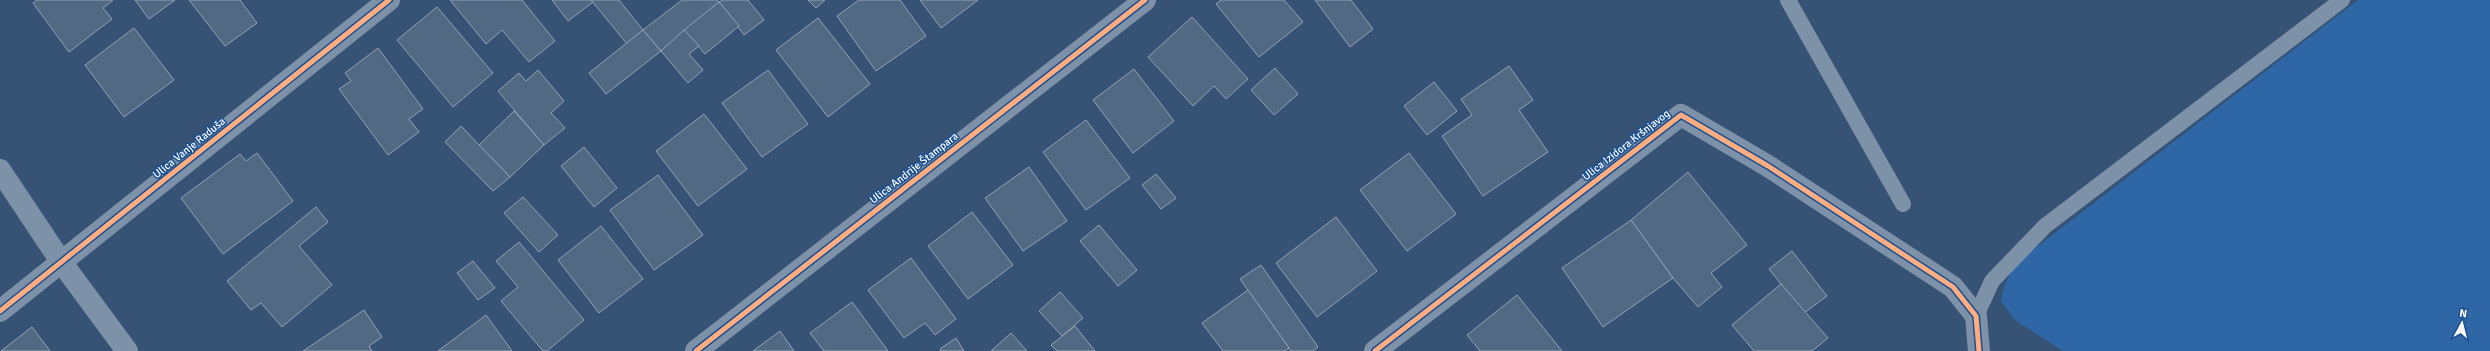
<svg xmlns="http://www.w3.org/2000/svg" width="2490" height="351" font-family="Signika,sans-serif">
	<style>
		.green { fill: #2f66a5 }
		.building { fill: #526984; stroke: #92a2b6 }
		.lines { fill: none; stroke-linecap: round; stroke-linejoin: round }
		.service { stroke: #7d92a8; stroke-width: 16 }
		.minor { stroke: #7d92a8; stroke-width: 22 }
		.cycleway-casing { stroke: #1b4f8f; stroke-width: 8 }
		.cycleway { stroke: #ffac80; stroke-width: 5 }
		.labels { text-anchor: middle; dominant-baseline: central; stroke-width: 3; stroke-linejoin: round; paint-order: stroke }
		.street-label { font-size: 11px; fill: #fff; stroke: #1b4f8f }
	</style>
	<rect width="100%" height="100%" fill="#365274"/>
	<!-- green -->
	<path class="green" d="M2358,0H2490V351H2063L2015,320L2001,301C2003,281 2011,271 2025,256Z"/>
	<!-- building -->
	<g class="building">
		<path d="M37,0H113L103,8L112,19L69,52L33,3Z"/>
		<path d="M135,0H175L149,19Z"/>
		<path d="M189,0H240L257,23L225,46Z"/>
		<path d="M450,0H522L555,41L529,62L502,30L486,44Z"/>
		<path d="M552,0H591L593,2L568,21Z"/>
		<path d="M591,0H619L643,30L627,44Z"/>
		<path d="M682,0H717L719,2L661,51L643,30Z"/>
		<path d="M723,0H748L764,20L744,35L719,2Z"/>
		<path d="M808,0H825L816,8Z"/>
		<path d="M859,0H900L926,36L876,71L837,16Z"/>
		<path d="M920,0H978L941,28Z"/>
		<path d="M1221,0H1284L1303,22L1259,57L1216,4Z"/>
		<path d="M1315,0H1351L1373,29L1350,47Z"/>
		<path d="M719,2L739,26L705,54L684,30Z"/>
		<path d="M437,7L493,73L453,107L397,40Z"/>
		<path d="M1192,17L1248,79L1226,99L1214,86L1193,106L1148,57Z"/>
		<path d="M818,18L870,84L828,117L776,50Z"/>
		<path d="M134,28L174,80L124,117L85,65Z"/>
		<path d="M643,30L661,51L606,94L589,73Z"/>
		<path d="M684,30L699,46L689,54L703,70L688,83L661,51Z"/>
		<path d="M378,48L423,109L409,119L419,132L388,155L339,89L351,81L345,73Z"/>
		<path d="M1509,66L1533,100L1519,110L1548,152L1483,196L1442,136L1472,115L1461,99Z"/>
		<path d="M1275,68L1298,94L1274,115L1251,90Z"/>
		<path d="M1134,69L1174,121L1133,153L1093,100Z"/>
		<path d="M538,70L564,101L551,113L565,128L544,145L498,91L519,73L526,81Z"/>
		<path d="M768,70L808,124L762,157L722,103Z"/>
		<path d="M1434,82L1457,111L1427,135L1404,106Z"/>
		<path d="M514,111L544,145L510,177L479,145Z"/>
		<path d="M704,114L747,169L698,206L656,151Z"/>
		<path d="M1086,120L1130,178L1086,210L1043,152Z"/>
		<path d="M461,126L510,177L493,191L445,142Z"/>
		<path d="M584,147L617,188L594,207L561,166Z"/>
		<path d="M257,153L293,201L223,254L181,198L240,154L246,161Z"/>
		<path d="M1409,153L1456,214L1407,251L1360,190Z"/>
		<path d="M1029,167L1067,221L1023,251L985,198Z"/>
		<path d="M1688,172L1747,245L1711,273L1722,287L1698,307L1673,278L1631,220Z"/>
		<path d="M1156,174L1176,198L1161,209L1142,185Z"/>
		<path d="M658,175L703,235L654,270L610,210Z"/>
		<path d="M523,197L558,235L539,252L504,213Z"/>
		<path d="M316,207L328,222L299,246L332,285L282,327L261,303L251,310L227,281Z"/>
		<path d="M972,212L1013,265L968,299L928,246Z"/>
		<path d="M1336,217L1377,271L1317,317L1276,263Z"/>
		<path d="M1631,220L1673,278L1603,327L1562,268Z"/>
		<path d="M1099,225L1137,270L1118,286L1080,241Z"/>
		<path d="M601,226L643,279L599,313L558,260Z"/>
		<path d="M519,242L584,320L547,351H543L501,301L518,287L496,261Z"/>
		<path d="M1792,251L1827,296L1804,313L1769,269Z"/>
		<path d="M911,258L956,319L935,335L925,323L904,338L868,290Z"/>
		<path d="M473,261L495,288L478,300L457,273Z"/>
		<path d="M1261,265L1318,347L1313,351H1291L1240,279Z"/>
		<path d="M1781,284L1828,338L1812,351H1754L1732,325Z"/>
		<path d="M1248,290L1289,348L1285,351H1223L1202,323Z"/>
		<path d="M1060,292L1083,318L1062,336L1039,311Z"/>
		<path d="M1517,295L1562,351H1480L1467,335Z"/>
		<path d="M852,302L888,351H824L810,333Z"/>
		<path d="M364,310L382,337L369,346L372,351H303Z"/>
		<path d="M486,315L512,351H438Z"/>
		<path d="M1075,326L1095,351H1057L1051,345Z"/>
		<path d="M32,327L50,351H1Z"/>
		<path d="M780,331L794,351H753Z"/>
		<path d="M1011,333L1027,351H991Z"/>
		<path d="M956,338L964,351H941L940,349Z"/>
	</g>
	<g class="lines">
		<!-- service -->
		<g class="service">
			<path d="M1788,0L1903,204"/>
			<path d="M1976,316L1992,281L2045,226L2342,0"/>
		</g>
		<!-- minor -->
		<g class="minor">
			<path d="M0,170L62,263L127,351"/>
			<path d="M0,311L389,0"/>
			<path d="M696,351L1145,0"/>
			<path d="M1375,351L1681,115L1768,166L1953,287L1976,316L1979,351"/>
		</g>
		<!-- cycleway casing -->
		<g class="cycleway-casing">
			<g id="cycleway">
				<path d="M0,311L389,0"/>
				<path d="M696,351L1145,0"/>
				<path d="M1375,351L1681,115L1768,166L1953,287L1976,316L1979,351"/>
			</g>
		</g>
		<!-- cycleway -->
		<use href="#cycleway" class="cycleway"/>
	</g>
	<g class="labels">
		<!-- street labels -->
		<g class="street-label">
			<text transform="translate(1626 145) rotate(-38)">Ulica Izidora Kršnjavog</text>
			<text transform="translate(189 148) rotate(-39)">Ulica Vanje Raduša</text>
			<text transform="translate(914 168) rotate(-38)">Ulica Andrije Štampara</text>
		</g>
	</g>
	<!-- north arrow -->
	<g transform="translate(2462 323) rotate(7)" stroke="#1b4f8f" stroke-width="3" paint-order="stroke">
	<path d="M0-3L7 15L0 10L-7 15Z" fill="#ffffff"/>
	<text y="-6" font-size="11" font-weight="bold" text-anchor="middle" fill="#ffffff">N</text>
	</g>
</svg>
